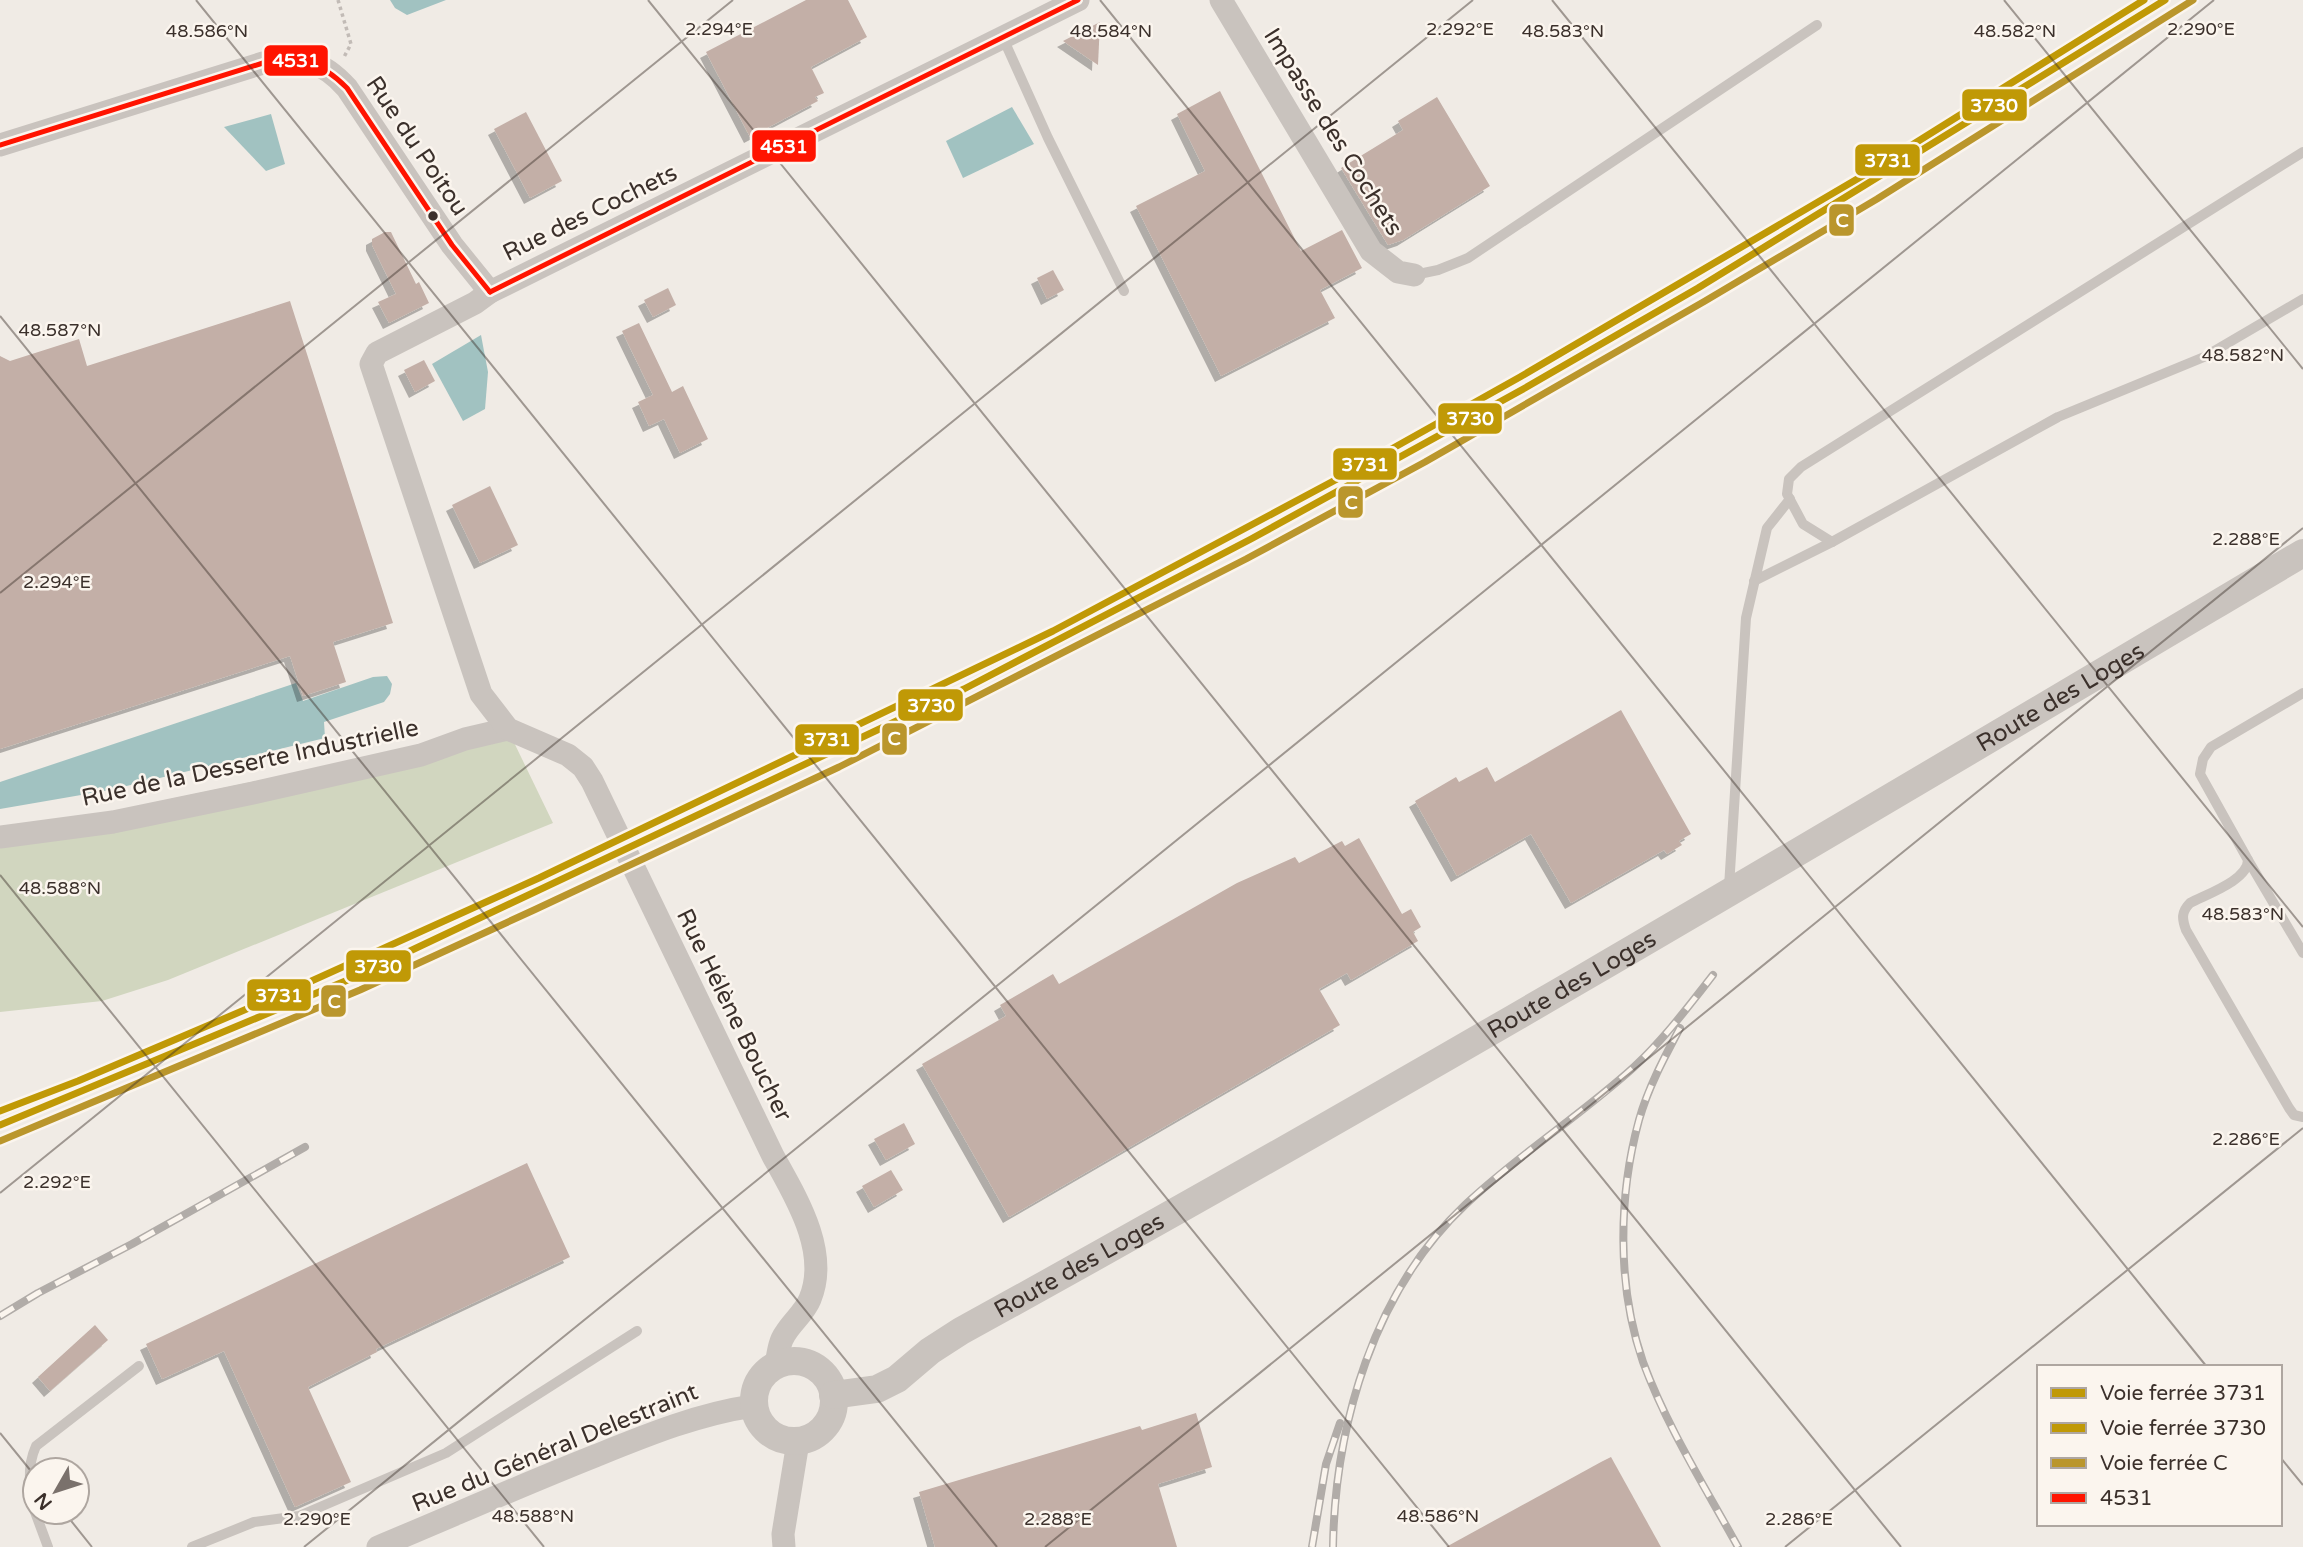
<svg xmlns="http://www.w3.org/2000/svg" width="2303" height="1547" font-family="'Varela Round',sans-serif">
	<style>
		.green { fill: #d1d6bf }
		.water { fill: #a1c2c1 }
		.building { fill: #c3afa7; filter: url(#shadow) }
		.lines { fill: none; stroke-linecap: round; stroke-linejoin: round }
		.path { stroke: #c2bbb6; stroke-width: 3.5; stroke-dasharray: 3.5 3.5; stroke-linecap: butt }
		.service { stroke: #c9c3be; stroke-width: 10 }
		.minor { stroke: #c9c3be; stroke-width: 23 }
		.tertiary { stroke: #c9c3be; stroke-width: 28 }
		.rail-casing { stroke: #b1aca8; stroke-width: 8 }
		.rail { stroke: #fbf5ee; stroke-width: 5; stroke-dasharray: 16; stroke-linecap: butt }
		.bus-1-casing { stroke: #fbf5ee; stroke-width: 10 }
		.bus-1 { stroke: #ff1400; stroke-width: 5 }
		.rail-1-casing { stroke: #fbf5ee; stroke-width: 12 }
		.rail-2-casing { stroke: #fbf5ee; stroke-width: 12 }
		.rail-3-casing { stroke: #fbf5ee; stroke-width: 12 }
		.rail-1 { stroke: #c09906; stroke-width: 7 }
		.rail-2 { stroke: #c09906; stroke-width: 7 }
		.rail-3 { stroke: #ba962c; stroke-width: 7 }
		.ticks { fill: none; stroke: #3b302b; stroke-width: 2; stroke-opacity: 0.45 }
		.bus-dot { fill: #3b302b; stroke: #fbf5ee; stroke-width: 2.5 }
		.labels { text-anchor: middle; dominant-baseline: central; stroke-width: 5; stroke-linejoin: round; paint-order: stroke }
		.street-label { font-size: 24px; fill: #3b302b; stroke: #fbf5ee }
		.ticks-label { font-size: 18px; text-anchor: middle; fill: #3b302b; stroke: #fbf5ee; stroke-width: 5; stroke-linejoin: round; paint-order: stroke }
		.line-badge { stroke: #fbf5ee; stroke-width: 2.5 }
		.badge-label { font-size: 19px; text-anchor: middle; font-weight: bold; fill: #fff }
	</style>
	<defs>
		<filter id="shadow"><feDropShadow dx="-6" dy="6" stdDeviation="0" flood-color="#0004"/></filter>
	</defs>
	<rect width="100%" height="100%" fill="#f0ebe5"/>
	<!-- green -->
	<path class="green" d="M507,728L553,823L168,980L102,1001L0,1012V835Z"/>
	<!-- water -->
	<g class="water">
		<path d="M390,0H446L407,15L395,8Z"/>
		<path d="M1012,107L1034,144L963,178L946,141Z"/>
		<path d="M271,114L285,164L266,171L224,127Z"/>
		<path d="M481,335L488,372L485,409L463,421L432,364Z"/>
		<path d="M387,676L392,684L390,694L384,702L324,722L325,738L110,790L0,809V782L296,683L303,701L373,677Z"/>
	</g>
	<!-- building -->
	<g class="building">
		<path d="M806,0H848L867,37L811,67L824,93L815,97L818,101L750,137L706,52Z"/>
		<path d="M1100,22L1098,65L1063,41Z"/>
		<path d="M1220,91L1301,251L1342,230L1362,268L1320,290L1335,318L1221,376L1136,206L1205,171L1177,114Z"/>
		<path d="M1437,97L1490,186L1403,240L1388,245L1341,168L1403,130L1398,121Z"/>
		<path d="M526,112L562,181L530,198L494,129Z"/>
		<path d="M385,232H391L416,284L419,282L429,303L389,323L378,302L396,294L372,245V239Z"/>
		<path d="M1053,270L1064,290L1047,299L1037,278Z"/>
		<path d="M668,288L676,305L653,317L644,300Z"/>
		<path d="M290,301L393,623L333,642L346,682L303,696L290,656L0,749V356L10,361L79,339L87,366Z"/>
		<path d="M639,323L672,392L683,386L708,439L680,453L664,419L649,426L638,402L653,395L622,331Z"/>
		<path d="M424,360L435,381L415,392L404,370Z"/>
		<path d="M490,486L518,545L480,563L452,505Z"/>
		<path d="M1621,710L1691,834L1679,841L1682,845L1667,854L1664,850L1571,903L1531,834L1457,876L1415,801L1456,777L1459,782L1487,767L1495,782Z"/>
		<path d="M1359,838L1402,914L1411,909L1421,927L1413,932L1418,941L1351,980L1347,973L1319,989L1340,1025L1009,1217L922,1064L1006,1016L1000,1005L1053,974L1059,984L1237,883L1295,857L1299,863L1342,841L1345,846Z"/>
		<path d="M904,1123L915,1144L886,1160L874,1139Z"/>
		<path d="M527,1163L570,1257L376,1349L377,1352L308,1387L351,1482L295,1507L224,1351L162,1379L146,1344Z"/>
		<path d="M891,1170L903,1190L874,1207L862,1186Z"/>
		<path d="M95,1325L108,1340L50,1391L38,1377Z"/>
		<path d="M1196,1413L1212,1467L1158,1484L1177,1547H935L919,1492L1140,1426L1142,1430Z"/>
		<path d="M1611,1457L1661,1547H1446L1601,1462Z"/>
	</g>
	<g class="lines">
		<!-- path -->
		<path class="path" d="M338,0L351,44L344,57"/>
		<!-- service -->
		<g class="service">
			<path d="M1003,38L1048,138L1124,291"/>
			<path d="M1414,275L1438,270L1468,258L1817,25"/>
			<path d="M1832,542L1803,524L1787,494L1789,479L1801,467L2303,152"/>
			<path d="M1754,581L1832,542L2058,417L2204,357L2303,299"/>
			<path d="M2303,693L2211,747L2203,759L2200,774L2248,860C2248,880 2207,894 2190,903C2181,912 2182,919 2186,930L2289,1108L2294,1115L2303,1117"/>
			<path d="M2248,860L2303,953"/>
			<path d="M1729,887L1746,618L1767,528L1790,499"/>
			<path d="M35,1511C30,1489 26,1468 36,1446L139,1366"/>
			<path d="M35,1512L48,1547"/>
			<path d="M192,1547L254,1522L299,1516L446,1453L637,1331"/>
		</g>
		<!-- minor -->
		<g class="minor">
			<path d="M1221,0L1371,251L1398,272L1414,275"/>
			<path d="M0,145L263,63C300,55 322,60 347,88L452,245L490,292"/>
			<path d="M0,837L113,822L253,793L421,755L465,739L508,729"/>
			<path d="M776,1365C778,1355 779,1342 785,1334C792,1322 805,1312 810,1299C830,1251 795,1196 773,1156L592,781L583,767L568,755L508,729L481,694L371,364L377,353L475,303L490,292L1078,0"/>
			<path d="M378,1547C450,1517 522,1485 595,1456C647,1435 698,1414 753,1406"/>
			<path d="M784,1547L783,1534L798,1442"/>
		</g>
		<!-- tertiary -->
		<g class="tertiary">
			<circle cx="794" cy="1401" r="40"/>
			<path id="s1" d="M833,1395L877,1389L897,1379L930,1351L961,1331C1414,1082 1858,817 2303,553"/>
		</g>
		<!-- rail casing -->
		<g class="rail-casing">
			<g id="rail">
				<path d="M1680,1028C1664,1058 1648,1088 1639,1120C1618,1197 1617,1287 1643,1362C1667,1427 1705,1487 1738,1547"/>
				<path d="M0,1316L38,1293L132,1244L305,1147"/>
				<path d="M1312,1547L1326,1464L1340,1423"/>
				<path d="M1333,1547C1335,1424 1374,1291 1465,1205C1518,1155 1580,1116 1634,1067C1664,1039 1688,1007 1713,975"/>
			</g>
		</g>
		<!-- rail -->
		<use href="#rail" class="rail"/>
		<!-- bus-1 casing -->
		<g class="bus-1-casing">
			<g id="bus-1">
				<path d="M0,145L263,63C300,56 320,61 347,88L452,245L490,292"/>
				<path d="M490,292L1078,0"/>
			</g>
		</g>
		<!-- bus-1 -->
		<use href="#bus-1" class="bus-1"/>
		<!-- rail-1 casing -->
		<g class="rail-1-casing">
			<path id="rail-1" d="M0,1111L78,1081L296,988L539,878L1053,631L1354,470L1520,377L1864,175L2144,0"/>
		</g>
		<!-- rail-2 casing -->
		<g class="rail-2-casing">
			<path id="rail-2" d="M0,1125L355,977L964,689L1251,539L1525,388L1698,288L2165,0"/>
		</g>
		<!-- rail-3 casing -->
		<g class="rail-3-casing">
			<path id="rail-3" d="M0,1141L360,990L534,910L839,767L1246,559L1425,462L1705,301L1877,199L2193,0"/>
		</g>
		<!-- rail-1 -->
		<use href="#rail-1" class="rail-1"/>
		<!-- rail-2 -->
		<use href="#rail-2" class="rail-2"/>
		<!-- rail-3 -->
		<use href="#rail-3" class="rail-3"/>
	</g>
	<!-- ticks -->
	<path class="ticks" d="M196,0L1449,1547M648,0L1901,1547M1100,0L2207,1367M1552,0L2303,927M2004,0L2303,369M0,316L997,1547M0,593L733,0M0,875L544,1547M0,1193L1473,0M0,1433L35,1476M2280,1457L2303,1485M64,1512L92,1547M304,1547L2214,0M1045,1547L2303,528M1785,1547L2303,1128"/>
	<!-- markers -->
	<circle class="bus-dot" cx="433" cy="216" r="6"/>
	<g class="labels">
		<!-- street labels -->
		<g class="street-label">
			<text transform="translate(1333 132) rotate(58)">Impasse des Cochets</text>
			<text transform="translate(417 146) rotate(56)">Rue du Poitou</text>
			<text transform="translate(590 213) rotate(-26)">Rue des Cochets</text>
			<text stroke="none"><textPath href="#s1" startOffset="1416">Route des Loges</textPath></text>
			<text transform="translate(250 763) rotate(-12)">Rue de la Desserte Industrielle</text>
			<text stroke="none"><textPath href="#s1" startOffset="849">Route des Loges</textPath></text>
			<text transform="translate(734 1015) rotate(64)">Rue Hélène Boucher</text>
			<text stroke="none"><textPath href="#s1" startOffset="282">Route des Loges</textPath></text>
			<text transform="translate(555 1448) rotate(-22)">Rue du Général Delestraint</text>
		</g>
	</g>
	<g class="ticks-label">
		<text x="719" y="35">2.294°E</text>
		<text x="1460" y="35">2.292°E</text>
		<text x="2201" y="35">2.290°E</text>
		<text x="1563" y="37">48.583°N</text>
		<text x="2015" y="37">48.582°N</text>
		<text x="207" y="37">48.586°N</text>
		<text x="1111" y="37">48.584°N</text>
		<text x="60" y="336">48.587°N</text>
		<text x="2243" y="361">48.582°N</text>
		<text x="2246" y="545">2.288°E</text>
		<text x="57" y="588">2.294°E</text>
		<text x="60" y="894">48.588°N</text>
		<text x="2243" y="920">48.583°N</text>
		<text x="2246" y="1145">2.286°E</text>
		<text x="57" y="1188">2.292°E</text>
		<text x="533" y="1522">48.588°N</text>
		<text x="1438" y="1522">48.586°N</text>
		<text x="317" y="1525">2.290°E</text>
		<text x="1058" y="1525">2.288°E</text>
		<text x="1799" y="1525">2.286°E</text>
	</g>
	<g class="line-badge">
		<rect x="263" y="44" width="66" height="33" rx="7" fill="#ff1400"/>
		<rect x="1961" y="88" width="67" height="34" rx="7" fill="#c09906"/>
		<rect x="751" y="129" width="66" height="34" rx="7" fill="#ff1400"/>
		<rect x="1854" y="143" width="67" height="34" rx="7" fill="#c09906"/>
		<rect x="1828" y="203" width="27" height="34" rx="7" fill="#ba962c"/>
		<rect x="1437" y="402" width="66" height="33" rx="7" fill="#c09906"/>
		<rect x="1332" y="447" width="66" height="34" rx="7" fill="#c09906"/>
		<rect x="1337" y="485" width="27" height="34" rx="7" fill="#ba962c"/>
		<rect x="897" y="688" width="67" height="34" rx="7" fill="#c09906"/>
		<rect x="881" y="722" width="27" height="34" rx="7" fill="#ba962c"/>
		<rect x="794" y="723" width="66" height="33" rx="7" fill="#c09906"/>
		<rect x="345" y="949" width="67" height="34" rx="7" fill="#c09906"/>
		<rect x="246" y="978" width="66" height="34" rx="7" fill="#c09906"/>
		<rect x="320" y="984" width="27" height="34" rx="7" fill="#ba962c"/>
	</g>
	<g class="badge-label">
		<text x="296" y="67">4531</text>
		<text x="1994" y="112">3730</text>
		<text x="784" y="153">4531</text>
		<text x="1888" y="167">3731</text>
		<text x="1842" y="227">C</text>
		<text x="1470" y="425">3730</text>
		<text x="1365" y="471">3731</text>
		<text x="1351" y="509">C</text>
		<text x="931" y="712">3730</text>
		<text x="894" y="745">C</text>
		<text x="827" y="746">3731</text>
		<text x="378" y="973">3730</text>
		<text x="279" y="1002">3731</text>
		<text x="334" y="1008">C</text>
	</g>
	<!-- legend -->
	<rect x="2037" y="1365" width="245" height="161" fill="#fbf5ee" stroke="#aea6a0" stroke-width="2"/>
	<rect x="2051" y="1388" width="35" height="10" fill="#c09906" stroke="#aea6a0" stroke-width="2"/>
	<text x="2100" y="1400" font-size="21" fill="#3b302b">Voie ferrée 3731</text>
	<rect x="2051" y="1423" width="35" height="10" fill="#c09906" stroke="#aea6a0" stroke-width="2"/>
	<text x="2100" y="1435" font-size="21" fill="#3b302b">Voie ferrée 3730</text>
	<rect x="2051" y="1458" width="35" height="10" fill="#ba962c" stroke="#aea6a0" stroke-width="2"/>
	<text x="2100" y="1470" font-size="21" fill="#3b302b">Voie ferrée C</text>
	<rect x="2051" y="1493" width="35" height="10" fill="#ff1400" stroke="#aea6a0" stroke-width="2"/>
	<text x="2100" y="1505" font-size="21" fill="#3b302b">4531</text>
	<!-- north arrow -->
	<g transform="translate(56 1491) rotate(231)"><circle r="33" fill="#fbf5ee" stroke="#aea6a0" stroke-width="2"/>
	<path d="M0-5L12 26L0 18L-12 26Z" fill="#7a716c"/>
	<text y="-10" font-size="19" font-weight="bold" text-anchor="middle" fill="#3b302b">N</text>
	</g>
</svg>
